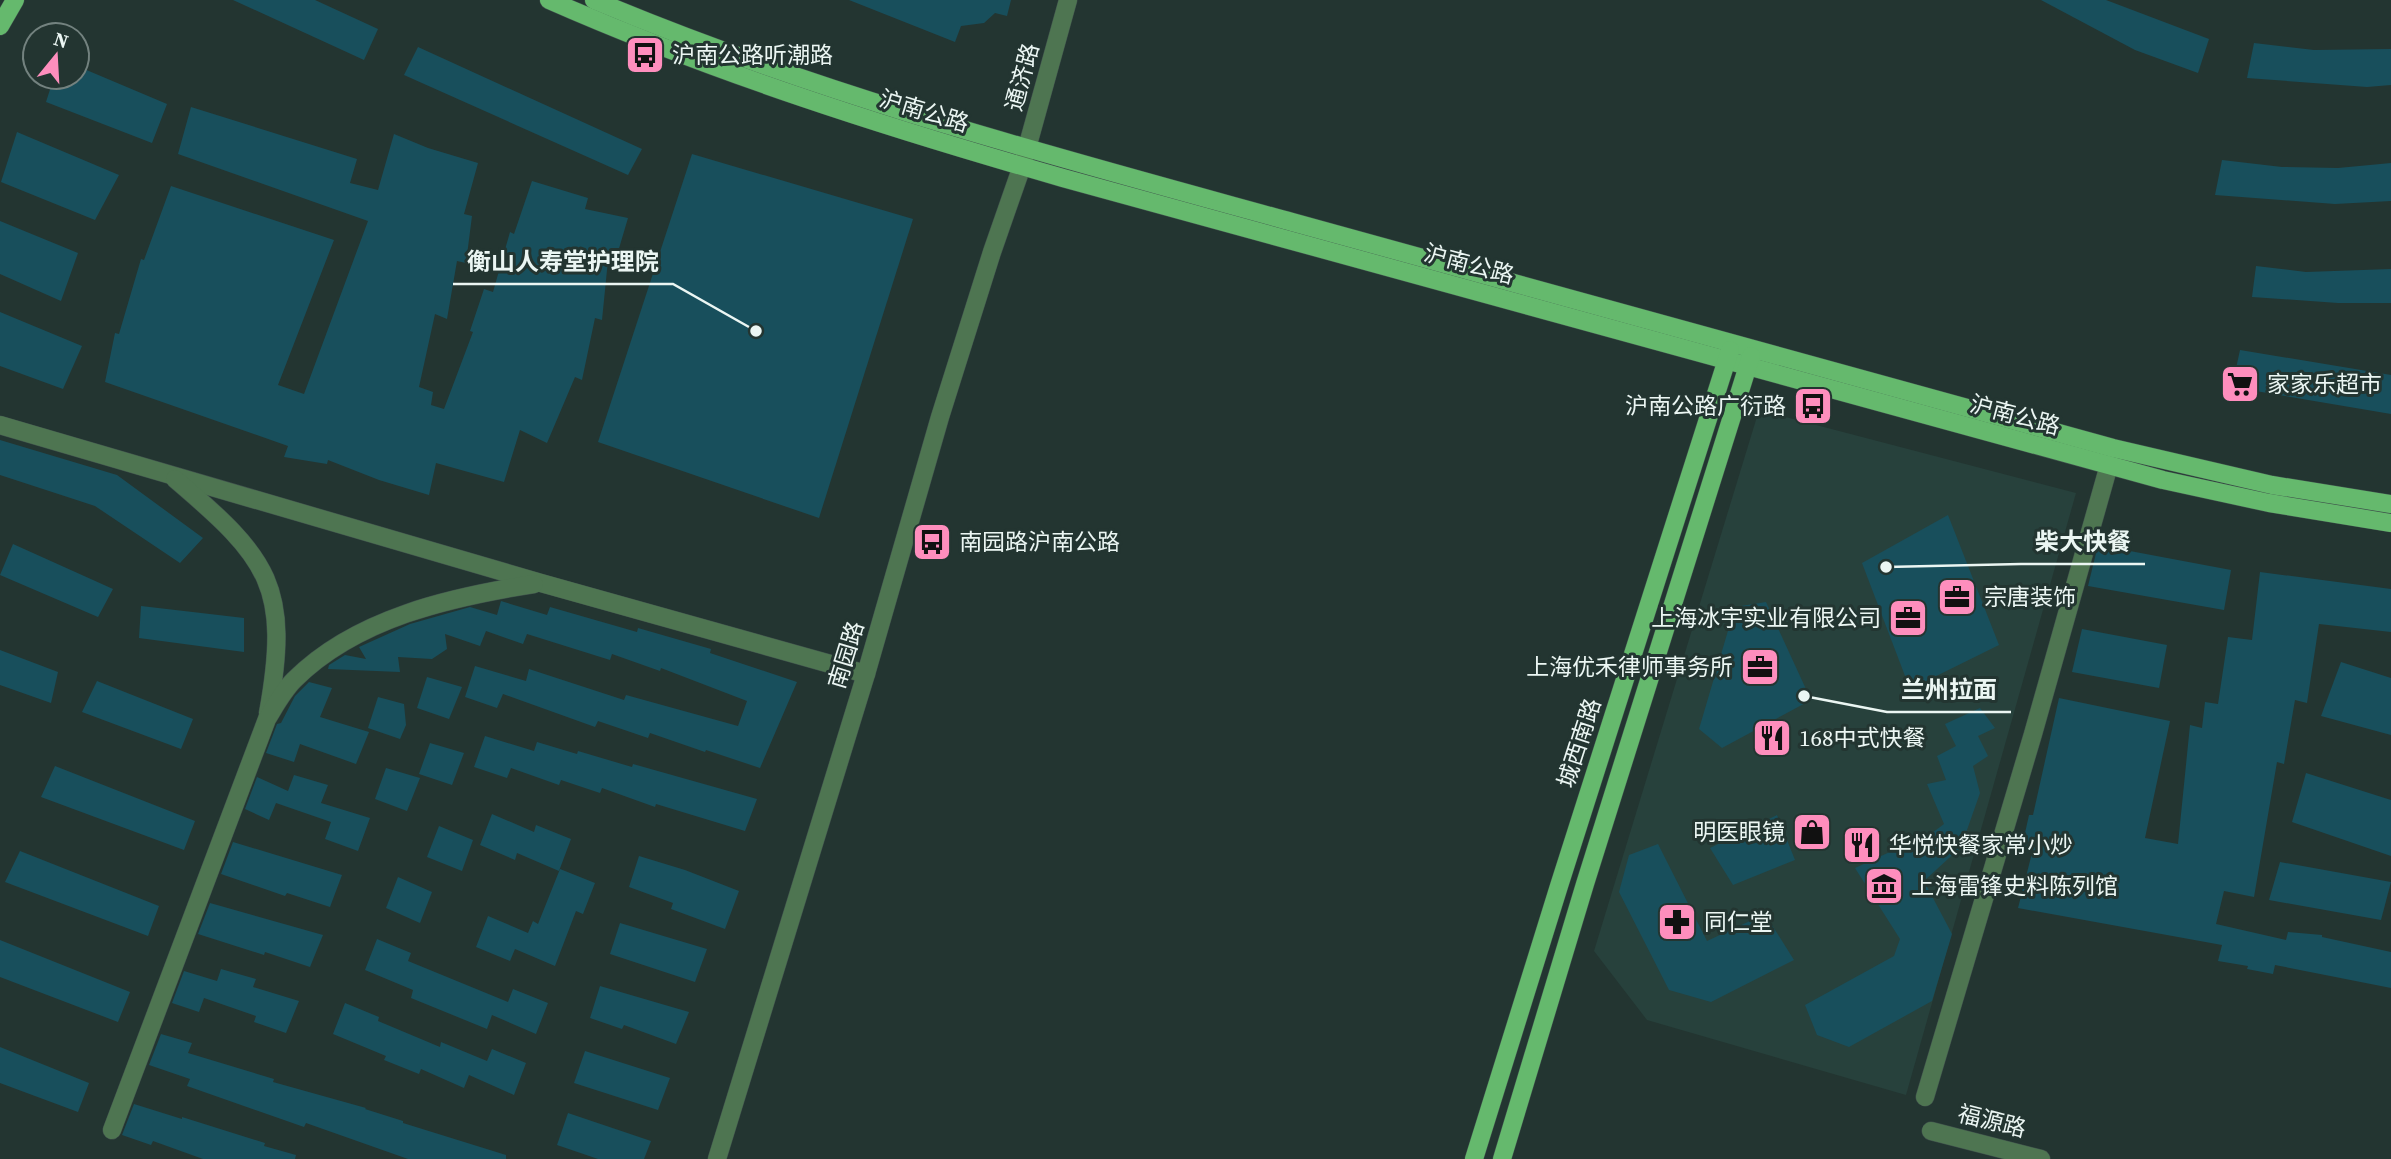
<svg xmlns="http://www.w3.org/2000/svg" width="2391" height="1159" font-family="'Source Serif 4','Noto Sans SC',serif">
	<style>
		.built { fill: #27413c }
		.building { fill: #184f5c }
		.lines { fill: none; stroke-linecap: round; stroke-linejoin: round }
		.minor-casing { stroke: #3f504c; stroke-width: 19 }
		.major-casing { stroke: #3f504c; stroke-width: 19 }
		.minor { stroke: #4e7551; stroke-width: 18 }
		.major { stroke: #65b96d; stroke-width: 18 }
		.labels { text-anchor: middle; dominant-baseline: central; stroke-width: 6; stroke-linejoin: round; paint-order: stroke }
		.poi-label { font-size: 23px; fill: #ebf6f3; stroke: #233531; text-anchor: start }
		.street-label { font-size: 23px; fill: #ebf6f3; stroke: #233531 }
		.leader { fill: none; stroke: #ebf6f3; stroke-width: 2.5 }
		.callout-dot { fill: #ebf6f3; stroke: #233531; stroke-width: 2.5 }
		.callout-label { font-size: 24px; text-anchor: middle; font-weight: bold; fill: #ebf6f3; stroke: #233531; stroke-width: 6; stroke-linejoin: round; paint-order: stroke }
	</style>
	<rect width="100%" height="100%" fill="#233531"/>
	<!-- built -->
	<path class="built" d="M1759,410L2076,493L1906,1095L1647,1020L1594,951Z"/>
	<!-- building -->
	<g class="building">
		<path d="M233,0H315L378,29L364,60Z"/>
		<path d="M849,0H1011L1007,16L995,13L984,23L961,26L955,42Z"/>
		<path d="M2041,0H2106L2209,39L2198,73L2135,50Z"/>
		<path d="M2254,43L2314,50L2391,49V85L2367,87L2247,78Z"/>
		<path d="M418,47L642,149L628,175L404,75Z"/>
		<path d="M77,66L167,104L152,143L46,102L54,77H77Z"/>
		<path d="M191,107L357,159L350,183L378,190L394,134L428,148L478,163L464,214L472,216L466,263L457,261L447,319L435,314L419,387L433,392L431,405L444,409L473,332L470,331L484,289L493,292L510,232L514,234L532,181L588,198L585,209L628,218L615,262L608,260L602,320L595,318L582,380L575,377L547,443L520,430L504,482L436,463L429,495L379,480L328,460L327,464L284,457L288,446L105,382L115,333L119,334L141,259L144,260L171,186L334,240L278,385L304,394L368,221L178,154Z"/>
		<path d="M17,132L119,175L95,220L1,182Z"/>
		<path d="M692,154L913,219L819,518L598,442Z"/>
		<path d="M2222,160L2282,167L2338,168L2391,163V201L2335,204L2215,195Z"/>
		<path d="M0,221L78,253L61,301L0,274Z"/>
		<path d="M2256,266L2306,272L2391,269V303H2338L2252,297Z"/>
		<path d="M0,312L82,346L63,389L0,366Z"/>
		<path d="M2240,350L2391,375V414L2232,387Z"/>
		<path d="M0,440L117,475L203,538L180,563L95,506L0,475Z"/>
		<path d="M1948,515L1999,645L1910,689L1862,563Z"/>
		<path d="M13,544L113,589L98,617L0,575Z"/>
		<path d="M2098,545L2231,570L2224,610L2088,586Z"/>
		<path d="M2260,572L2391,589V632L2319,624L2307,703L2295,700L2284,764L2277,762L2254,897L2224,891L2216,924L2286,940L2288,932L2322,935V937L2391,952V988L2275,965L2273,974L2247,969L2248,966L2218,961L2222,945L2018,908L2032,853L2021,851L2029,815H2033L2059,698L2170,721L2145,838L2178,844L2190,725L2202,728L2205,702L2218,704L2228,637L2252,640Z"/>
		<path d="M501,601L547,615L550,607L637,632L638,628L711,649L710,653L797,682L760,768L706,750L705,752L650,733L648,738L598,721L595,727L503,694L497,708L465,697L475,666L526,681L529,669L624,700L626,695L738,726L747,701L661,668L660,671L612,654L610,660L527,634L523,644L486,631L480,646L445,634L447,649L432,659L398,657L400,672L328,669L329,665L345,655L366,659L359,647L410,624L470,607L497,615Z"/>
		<path d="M1766,602L1811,700L1722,748L1699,729L1735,607Z"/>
		<path d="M141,606L244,618V652L139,638Z"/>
		<path d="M2082,629L2167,645L2159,688L2072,672Z"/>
		<path d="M0,650L58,672L51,703L0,685Z"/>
		<path d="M2341,662L2391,678V735L2321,716Z"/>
		<path d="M427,677L462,687L449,719L417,708Z"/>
		<path d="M97,681L193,719L181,749L82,712Z"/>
		<path d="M309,682L332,688L320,717L369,732L356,764L300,744L294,762L266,753L277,724L281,723L295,696Z"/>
		<path d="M378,697L404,704L406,725L400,739L368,728Z"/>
		<path d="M1980,708L1995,728L1978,736L1988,756L1973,766L1980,793L1961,847L1924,881L1952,934L1932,1001L1849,1047L1817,1035L1805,1005L1894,956L1900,939L1855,868L1905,845L1908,851L1944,824L1927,784L1946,780L1937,756L1956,746L1945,724Z"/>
		<path d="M485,736L534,751L537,742L577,754L578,751L632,767L633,764L757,799L745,831L656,804L655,807L602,788L600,793L561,780L559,785L511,768L507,778L474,767Z"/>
		<path d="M430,743L464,753L452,785L419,774Z"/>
		<path d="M55,766L195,821L184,850L41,797Z"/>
		<path d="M386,768L420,778L407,811L375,799Z"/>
		<path d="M2306,773L2391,800V856L2292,822Z"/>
		<path d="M294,775L328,785L321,803L370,818L358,851L325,839L331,822L276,803L269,820L245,809L257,777L288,791Z"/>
		<path d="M492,814L534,832L536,825L571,839L559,871L517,853L515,860L480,845Z"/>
		<path d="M1777,815L1795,860L1733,885L1710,848Z"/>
		<path d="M439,826L473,840L462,871L427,857Z"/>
		<path d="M233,842L342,875L330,907L287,893L285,896L221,874Z"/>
		<path d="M1658,844L1707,941L1765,914L1794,960L1711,1002L1669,990L1619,892L1629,855Z"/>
		<path d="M20,851L159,906L148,936L5,882Z"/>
		<path d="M639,856L685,870L739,891L725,929L671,909L673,903L629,887Z"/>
		<path d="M2280,862L2391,882L2381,920L2269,900Z"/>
		<path d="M560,869L595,883L583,914L576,911L555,966L515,949L510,961L476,947L488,916L528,933L533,921L538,924Z"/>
		<path d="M398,877L432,892L420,923L386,908Z"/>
		<path d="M210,903L323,935L310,967L265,952L264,955L198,934Z"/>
		<path d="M620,923L707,949L695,982L610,954Z"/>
		<path d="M377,939L411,953L408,961L508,1002L513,989L548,1003L536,1034L492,1015L487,1029L411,998L413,990L365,970Z"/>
		<path d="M0,940L130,992L118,1022L0,977Z"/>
		<path d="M221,969L256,979L253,987L299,1001L286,1033L254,1022L256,1016L204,998L199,1012L172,1003L184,971L217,981Z"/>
		<path d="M600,986L689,1012L676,1044L624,1025L622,1029L590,1018Z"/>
		<path d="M345,1003L379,1017L378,1021L440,1047L441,1042L487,1061L492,1049L526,1063L514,1095L469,1075L464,1088L421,1069L419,1074L384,1060L386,1056L333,1034Z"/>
		<path d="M161,1034L192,1043L188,1053L274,1079L273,1082L366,1108L365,1109L403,1121V1123L506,1155V1159H408L306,1123L304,1127L187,1086L190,1079L149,1065Z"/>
		<path d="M0,1047L89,1083L78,1112L0,1083Z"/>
		<path d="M585,1051L670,1078L658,1110L574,1083Z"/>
		<path d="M134,1104L182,1119V1117L265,1143L264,1146L296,1155L295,1159H203L153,1141L151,1145L122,1135Z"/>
		<path d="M568,1113L651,1141L644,1159H598L557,1145Z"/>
	</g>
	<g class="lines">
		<!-- minor casing -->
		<g class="minor-casing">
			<g id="minor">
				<path d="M0,425L541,583L866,674"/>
				<path d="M175,479C269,559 291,586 268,713"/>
				<path d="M1925,1097L2033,734L2109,465"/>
				<path d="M112,1130L267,719C275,706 283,691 294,680C356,618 451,597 534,584"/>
				<path d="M1931,1131L2041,1159"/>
				<path d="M717,1159L866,674L940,417L992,252L1022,166L1068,0"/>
			</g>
		</g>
		<!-- major casing -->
		<g class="major-casing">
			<g id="major">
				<path d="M549,0C715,73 888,128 1063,178L2163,480L2269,503L2391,523"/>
				<path d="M594,0C819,95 1056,157 1292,222C1565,298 1839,373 2113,448L2272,485L2391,504"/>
				<path d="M0,26L15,0"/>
				<path d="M1474,1159L1559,886L1730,350"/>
				<path d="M1502,1159L1585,884L1751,356"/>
			</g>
		</g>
		<!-- minor -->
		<use href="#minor" class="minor"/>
		<!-- major -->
		<use href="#major" class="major"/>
	</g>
	<!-- icons -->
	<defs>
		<g id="bus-square" transform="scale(2.0125)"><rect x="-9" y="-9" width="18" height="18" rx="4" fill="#fe8ebd" stroke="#233531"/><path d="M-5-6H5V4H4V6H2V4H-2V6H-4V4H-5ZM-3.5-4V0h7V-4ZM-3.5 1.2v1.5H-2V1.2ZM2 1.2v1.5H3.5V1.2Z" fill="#111"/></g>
		<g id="supermarket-square" transform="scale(2.0125)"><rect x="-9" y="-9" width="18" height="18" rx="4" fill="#fe8ebd" stroke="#233531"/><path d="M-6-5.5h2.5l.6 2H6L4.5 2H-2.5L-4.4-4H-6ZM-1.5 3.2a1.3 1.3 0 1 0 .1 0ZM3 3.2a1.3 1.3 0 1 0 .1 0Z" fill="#111"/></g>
		<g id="office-square" transform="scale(2.0125)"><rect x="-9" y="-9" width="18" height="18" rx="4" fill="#fe8ebd" stroke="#233531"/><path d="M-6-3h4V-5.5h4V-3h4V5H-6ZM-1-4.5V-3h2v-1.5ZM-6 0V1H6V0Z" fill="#111"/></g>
		<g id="restaurant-square" transform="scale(2.0125)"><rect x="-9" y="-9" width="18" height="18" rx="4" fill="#fe8ebd" stroke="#233531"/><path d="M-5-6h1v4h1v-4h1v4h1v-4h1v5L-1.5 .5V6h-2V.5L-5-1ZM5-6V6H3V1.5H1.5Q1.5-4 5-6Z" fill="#111"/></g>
		<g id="shop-square" transform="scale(2.0125)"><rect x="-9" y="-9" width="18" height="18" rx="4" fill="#fe8ebd" stroke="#233531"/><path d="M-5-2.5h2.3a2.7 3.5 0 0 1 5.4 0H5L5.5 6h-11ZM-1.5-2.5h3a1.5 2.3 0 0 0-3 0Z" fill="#111"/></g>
		<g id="museum-square" transform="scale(2.0125)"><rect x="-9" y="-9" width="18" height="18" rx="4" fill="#fe8ebd" stroke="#233531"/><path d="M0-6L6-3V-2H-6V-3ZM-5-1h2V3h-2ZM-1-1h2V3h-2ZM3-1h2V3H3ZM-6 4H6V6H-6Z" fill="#111"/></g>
		<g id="pharmacy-square" transform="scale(2.0125)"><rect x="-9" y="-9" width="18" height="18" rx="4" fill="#fe8ebd" stroke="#233531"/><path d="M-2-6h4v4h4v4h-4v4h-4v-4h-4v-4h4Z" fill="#111"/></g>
	</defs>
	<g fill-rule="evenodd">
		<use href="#bus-square" x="645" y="55"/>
		<use href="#supermarket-square" x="2240" y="384"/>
		<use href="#bus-square" x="1813" y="406"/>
		<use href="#bus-square" x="932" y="542"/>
		<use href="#office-square" x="1957" y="597"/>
		<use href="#office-square" x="1908" y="618"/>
		<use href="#office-square" x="1760" y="667"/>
		<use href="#restaurant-square" x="1772" y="738"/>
		<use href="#shop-square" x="1812" y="832"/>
		<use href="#restaurant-square" x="1862" y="845"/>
		<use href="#museum-square" x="1884" y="886"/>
		<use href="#pharmacy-square" x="1677" y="922"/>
	</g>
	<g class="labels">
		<!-- poi labels -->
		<g class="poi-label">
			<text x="672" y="55">沪南公路听潮路</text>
			<text x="2267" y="384">家家乐超市</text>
			<text x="1786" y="406" text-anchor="end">沪南公路广衍路</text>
			<text x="959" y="542">南园路沪南公路</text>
			<text x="1984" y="597">宗唐装饰</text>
			<text x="1881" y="618" text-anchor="end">上海冰宇实业有限公司</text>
			<text x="1733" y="667" text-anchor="end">上海优禾律师事务所</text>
			<text x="1799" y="738">168中式快餐</text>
			<text x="1785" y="832" text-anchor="end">明医眼镜</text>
			<text x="1889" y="845">华悦快餐家常小炒</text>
			<text x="1911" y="886">上海雷锋史料陈列馆</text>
			<text x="1704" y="922">同仁堂</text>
		</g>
		<!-- street labels -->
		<g class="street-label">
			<text transform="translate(1022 77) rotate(-75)">通济路</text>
			<text transform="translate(924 111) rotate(17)">沪南公路</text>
			<text transform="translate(1469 264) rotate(15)">沪南公路</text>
			<text transform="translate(2015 415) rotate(15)">沪南公路</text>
			<text transform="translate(846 655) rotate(-73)">南园路</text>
			<text transform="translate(1579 743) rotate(-72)">城西南路</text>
			<text transform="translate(1992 1121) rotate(14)">福源路</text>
		</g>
	</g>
	<!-- callouts -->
	<path class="leader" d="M756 331L673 284H453M1886 567L2021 564H2145M1804 696L1887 712H2011"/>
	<g class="callout-dot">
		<circle cx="756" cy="331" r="7"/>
		<circle cx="1886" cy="567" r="7"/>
		<circle cx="1804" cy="696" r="7"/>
	</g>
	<g class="callout-label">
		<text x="563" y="270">衡山人寿堂护理院</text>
		<text x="2083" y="550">柴大快餐</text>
		<text x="1949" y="698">兰州拉面</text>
	</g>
	<!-- north arrow -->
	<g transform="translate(56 56) rotate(18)"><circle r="33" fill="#233531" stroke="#73827f" stroke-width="2"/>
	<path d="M0-5L12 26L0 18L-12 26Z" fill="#fe8ebd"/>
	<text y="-10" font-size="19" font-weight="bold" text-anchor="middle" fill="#ebf6f3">N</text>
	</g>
</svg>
